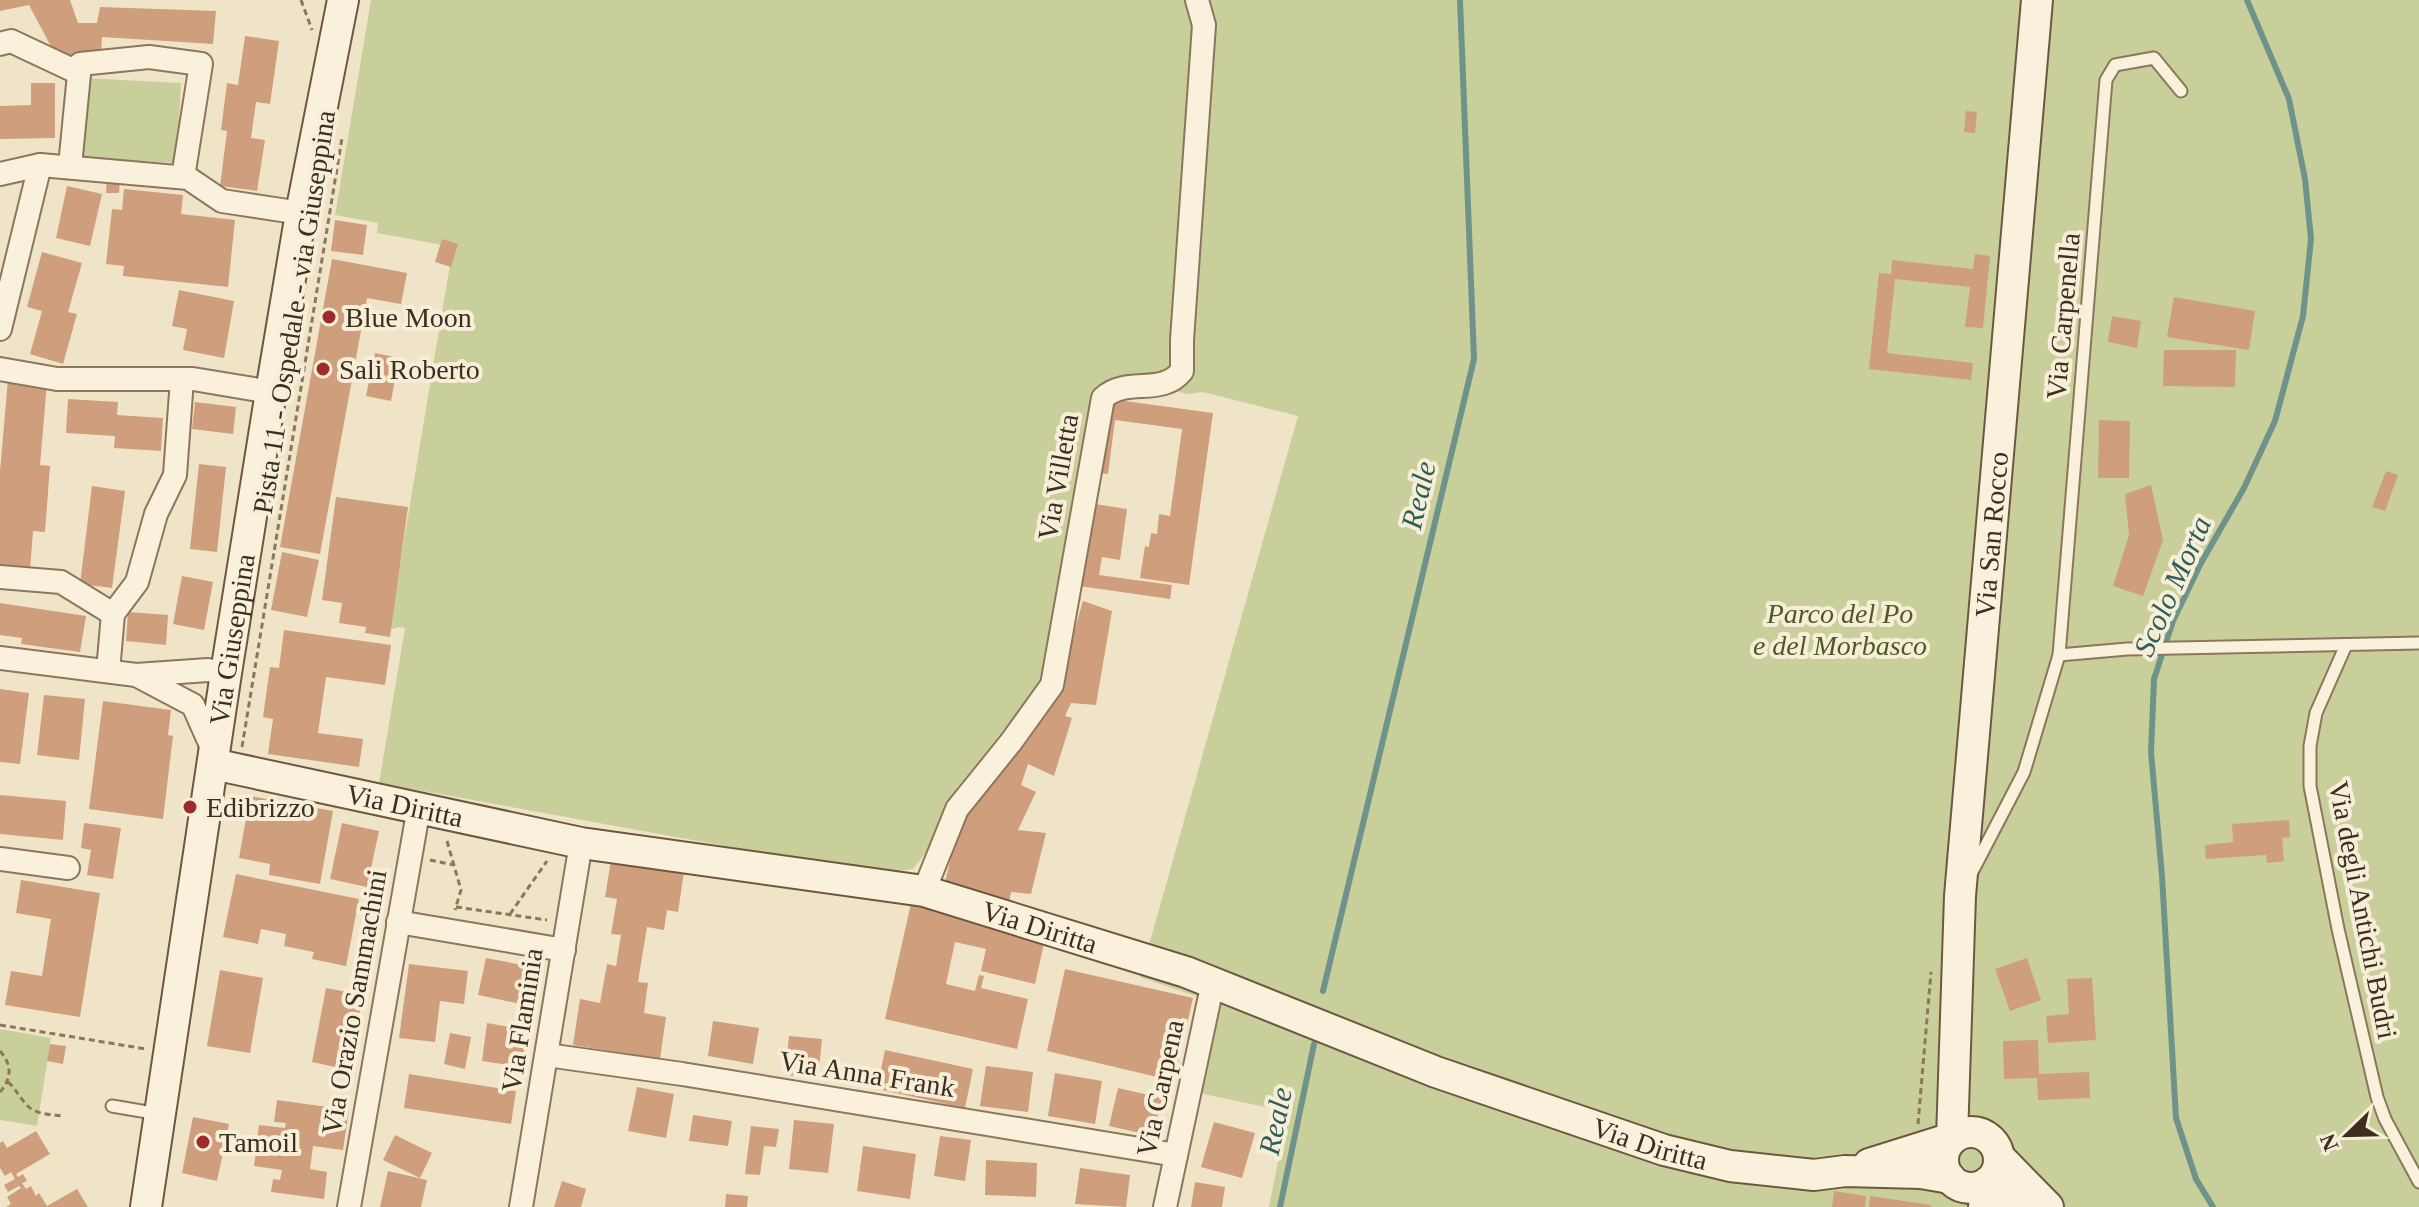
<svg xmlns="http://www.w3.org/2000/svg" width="2419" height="1207" font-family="Georgia,serif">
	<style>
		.green { fill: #c9cf9b }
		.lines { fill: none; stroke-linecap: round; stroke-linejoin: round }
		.stream { stroke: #6f938a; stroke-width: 6 }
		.building { fill: #cf9f7d }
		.lane-casing { stroke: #8d765c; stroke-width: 15 }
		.street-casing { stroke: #8d765c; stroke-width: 26 }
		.secondary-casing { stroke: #6f573f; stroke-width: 34 }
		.path { stroke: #8d765c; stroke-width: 3; stroke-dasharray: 6 4; stroke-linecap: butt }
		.lane { stroke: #faf1dc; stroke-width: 11 }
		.street { stroke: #faf1dc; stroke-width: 22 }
		.secondary { stroke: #faf1dc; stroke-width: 30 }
		.poi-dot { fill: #9e2a2b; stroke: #f7eed8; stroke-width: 3 }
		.labels { text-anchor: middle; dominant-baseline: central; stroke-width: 8; stroke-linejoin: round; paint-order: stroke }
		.street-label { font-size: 28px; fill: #3d2e20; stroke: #f7eed8 }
		.poi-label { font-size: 28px; fill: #3d2e20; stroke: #f7eed8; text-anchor: start }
		.park-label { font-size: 28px; font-style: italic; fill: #4d5a26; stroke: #f7eed8 }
		.water-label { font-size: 30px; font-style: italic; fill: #2f5d5a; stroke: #f7eed8 }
	</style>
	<rect width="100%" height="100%" fill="#f0e4c8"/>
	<!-- green -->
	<g class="green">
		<path d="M371,0H2419V1207H1269L1288,1112L1194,1092L1213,1002L1140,977L1298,416L1203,392L1187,394L1121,377L1107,384L1100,391L1056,588L1040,685L957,788L925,854L913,869L891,872L786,857L379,783L405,628L398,627L389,630L453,247L377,233L378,223L335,215Z"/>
		<path d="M83,78L181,83L177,163L80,158Z"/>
		<path d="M0,1029L51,1038L37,1126L0,1120Z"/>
	</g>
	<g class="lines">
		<!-- stream -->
		<g class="stream">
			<path d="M1323,991L1474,359L1460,0"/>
			<path d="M1280,1207L1314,1044"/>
			<path d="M2213,1207L2196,1179L2176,1118L2162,876L2151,752L2154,679L2173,621L2201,563L2244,488L2275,421L2303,316L2311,239L2305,179L2289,99L2247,0"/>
		</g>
	</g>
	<!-- building -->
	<g class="building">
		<path d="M0,0H70L78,23H97L100,7L216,11L213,44L102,37L101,53L56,56L29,5L0,11Z"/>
		<path d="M245,36L279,41L270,104L256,102L251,138L265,140L257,191L220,186L227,131L221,130L227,83L238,85Z"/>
		<path d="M31,83H55V138L0,139V106L31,105Z"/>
		<path d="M1966,111L1977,112L1975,133L1964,132Z"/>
		<path d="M107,177H120L119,193H106Z"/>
		<path d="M67,186L102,194L90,246L56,238Z"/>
		<path d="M124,189L183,195L181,214L235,220L228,287L123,276L124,266L106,264L112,209L122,210Z"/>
		<path d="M335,220L367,225L363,255L331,251Z"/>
		<path d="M442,239L458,244L451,267L435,262Z"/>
		<path d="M42,252L82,263L68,312L77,314L63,364L30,354L42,311L27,307Z"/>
		<path d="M1975,254L1990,256L1983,328L1965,327L1970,287L1895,279L1887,353L1973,363L1971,380L1869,369L1879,273L1891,274L1892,260L1973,269Z"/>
		<path d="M332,259L407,273L401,304L367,298L320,554L280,547Z"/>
		<path d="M179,290L234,301L224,358L183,350L187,329L172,326Z"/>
		<path d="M2174,297L2255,311L2249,350L2167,337Z"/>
		<path d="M2112,316L2141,321L2137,348L2108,342Z"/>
		<path d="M2164,350H2236L2235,387L2163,386Z"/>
		<path d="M375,353L399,358L391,401L366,396Z"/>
		<path d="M8,379L47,383L40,465L50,466L45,532L33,531L30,570L0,567V471Z"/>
		<path d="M1103,398L1213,413L1189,585L1140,578L1145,546L1149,547L1151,533L1157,534L1159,514L1170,516L1182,429L1115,420L1108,474L1091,472Z"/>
		<path d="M68,399L118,402L117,415L163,418L161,451L114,448L115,436L66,433Z"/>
		<path d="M195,402L236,407L233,434L192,429Z"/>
		<path d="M2099,420L2130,421L2129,478H2098Z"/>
		<path d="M199,464L226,467L217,552L190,549Z"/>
		<path d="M2386,471L2398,475L2385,511L2372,507Z"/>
		<path d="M2151,485L2163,540L2143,596L2113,586L2129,535L2125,494Z"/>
		<path d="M92,486L125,491L112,588L80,584Z"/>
		<path d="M336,497L408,507L390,637L365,633L366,627L339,623L342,603L322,600Z"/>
		<path d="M1089,503L1127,509L1120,560L1102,557L1099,575L1172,585L1170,599L1072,585Z"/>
		<path d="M282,552L319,560L307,617L271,610Z"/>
		<path d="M182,576L213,582L204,630L173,624Z"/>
		<path d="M1083,601L1112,611L1096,705L1071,703L1065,716L1072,718L1054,776L1028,764L1021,785L1036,792L1018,830L1046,833L1031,894L1011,892L1007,913L942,894L962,813L1057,690Z"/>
		<path d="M0,603L86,616L80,652L21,644L22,638L0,635Z"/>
		<path d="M128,612L168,615L166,645L126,641Z"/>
		<path d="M284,630L391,645L385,685L326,677L318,733L363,739L359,767L268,754L273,719L263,717L270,667L279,668Z"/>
		<path d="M0,689L29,693L20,764L0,762Z"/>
		<path d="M44,695L85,699L79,760L37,755Z"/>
		<path d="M103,701L171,710L168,735L173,736L163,819L89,809Z"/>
		<path d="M0,795L66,801L63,840L0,834Z"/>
		<path d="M250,796L333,811L320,884L269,875L270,864L239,858Z"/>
		<path d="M2289,820L2290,837L2282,838L2284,861L2267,863L2266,855L2206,859L2205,845L2233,842L2232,824Z"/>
		<path d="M84,823L121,828L113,879L87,875L91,850L81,848Z"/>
		<path d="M342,823L379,831L367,887L330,879Z"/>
		<path d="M611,860L684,872L678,912L667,910L664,930L647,927L638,982L648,983L644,1013L666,1017L660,1059L573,1045L580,999L600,1003L607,964L616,966L621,935L611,934L617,899L605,897Z"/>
		<path d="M236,874L359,899L346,966L312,959L314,952L284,946L286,934L261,929L258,944L223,937Z"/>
		<path d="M21,880L100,893L80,1017L5,1005L11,971L42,976L51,919L16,913Z"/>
		<path d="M912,899L1047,930L1035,984L981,971L986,949L955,942L946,984L975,991L979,975L984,976L981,988L1028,999L1017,1049L885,1019Z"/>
		<path d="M486,958L538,968L531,1006L478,995Z"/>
		<path d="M2027,958L2041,1000L2010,1011L1995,969Z"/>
		<path d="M409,964L468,971L464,1004L440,1001L435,1042L399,1038Z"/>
		<path d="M1065,969L1193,998L1174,1081L1047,1051Z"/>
		<path d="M220,970L263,978L250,1053L207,1046Z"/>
		<path d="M2092,978L2096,1040L2048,1043L2046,1016L2069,1014L2067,979Z"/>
		<path d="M326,988L363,995L349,1070L312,1062Z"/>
		<path d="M713,1021L759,1028L753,1064L708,1056Z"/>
		<path d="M487,1023L528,1030L522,1067L482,1061Z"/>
		<path d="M450,1033L471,1037L465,1069L444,1064Z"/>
		<path d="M789,1036L822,1039L818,1078L785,1075Z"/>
		<path d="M2038,1040L2039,1074L2089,1072L2090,1098L2038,1100L2037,1078L2004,1079L2003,1041Z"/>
		<path d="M50,1044L66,1046L63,1064L47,1061Z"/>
		<path d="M885,1050L973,1069L965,1108L877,1089Z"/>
		<path d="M986,1066L1033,1072L1028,1112L980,1106Z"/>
		<path d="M1055,1073L1102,1081L1095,1124L1048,1116Z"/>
		<path d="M409,1074L516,1091L511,1124L404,1108Z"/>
		<path d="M637,1087L674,1094L666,1138L628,1131Z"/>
		<path d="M1118,1088L1162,1098L1153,1136L1109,1126Z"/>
		<path d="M277,1100L349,1110L343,1150L313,1146L310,1169L327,1172L324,1199L271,1192L273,1179L280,1180L282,1170L254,1166L259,1125L285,1128L286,1123L274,1122Z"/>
		<path d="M693,1115L732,1121L728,1146L689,1141Z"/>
		<path d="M193,1117L229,1124L217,1181L182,1173Z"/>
		<path d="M794,1120L834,1124L828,1173L789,1169Z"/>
		<path d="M1214,1122L1255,1133L1242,1178L1201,1167Z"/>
		<path d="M751,1126L779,1129L776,1147L764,1146L760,1175L745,1174Z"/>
		<path d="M36,1131L50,1154L16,1174L18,1177L23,1174L27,1181L22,1183L26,1189L31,1186L36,1196L39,1193L47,1206L77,1189L88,1207H6L11,1204L7,1197L21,1188L19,1186L8,1192L4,1185L15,1179L11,1172L5,1176L0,1168V1143L3,1141L7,1148Z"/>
		<path d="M395,1135L432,1153L420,1178L383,1160Z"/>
		<path d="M940,1136L971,1140L965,1181L934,1176Z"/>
		<path d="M863,1146L916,1154L910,1199L857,1191Z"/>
		<path d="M986,1160L1037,1163L1036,1197L985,1195Z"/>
		<path d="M1080,1168L1130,1175L1126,1207L1075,1204Z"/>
		<path d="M388,1171L427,1180L421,1207H380Z"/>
		<path d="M562,1181L586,1189L581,1207H554Z"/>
		<path d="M1195,1182L1225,1187L1222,1207H1191Z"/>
		<path d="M1834,1191L1866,1196L1865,1207H1832Z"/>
		<path d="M726,1194L748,1196L747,1207H725Z"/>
		<path d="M1870,1196L1931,1205V1207H1869Z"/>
	</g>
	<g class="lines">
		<!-- lane casing -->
		<g class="lane-casing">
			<g id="lane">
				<path d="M2346,645L2316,713L2310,746V786L2338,929L2377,1097L2385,1119L2419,1182"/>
				<path d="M2059,655L2127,649L2419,643"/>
				<path d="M1971,874L2024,772L2059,655L2106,80L2115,65L2154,58L2181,91"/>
				<path d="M112,1106L159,1114"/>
			</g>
		</g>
		<!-- street casing -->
		<g class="street-casing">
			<g id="street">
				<path d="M0,44L11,41L79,73"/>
				<path d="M70,166L80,64L149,57L201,64L183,177"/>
				<path d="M0,174L40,165L188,178L222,201L301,213"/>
				<path d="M0,329L40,165"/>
				<path d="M0,369L57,379H193L271,392"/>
				<path d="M0,577L61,582L113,614"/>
				<path d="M0,658L136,675L208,670L226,673"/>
				<path d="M108,671L113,614L137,582L156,514L175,475L182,379"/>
				<path d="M140,677L193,705L213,750"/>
				<path d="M0,859L68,868"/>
				<path d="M924,891L957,809L1011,742L1052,685L1103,398C1127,376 1161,397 1182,371V340L1204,25L1197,0"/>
				<path d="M398,922L564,950"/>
				<path d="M547,1055L682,1074L1176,1155"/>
				<path d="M349,1207L419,807"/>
				<path d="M521,1207L581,843"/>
				<path d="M1165,1207L1213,982"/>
			</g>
		</g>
		<!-- secondary casing -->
		<g class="secondary-casing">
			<g id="secondary">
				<path id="s1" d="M213,764L581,843L924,891L1186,972L1436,1072L1664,1150L1730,1166L1814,1175L1845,1171L1921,1173L1950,1178"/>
				<circle cx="1971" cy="1160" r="28"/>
				<path d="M1999,1157L2048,1207"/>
				<path id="s2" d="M1869,1164L1952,1138L1960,896L2037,0"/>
				<path id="s3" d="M146,1207L226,673L271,392L301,213L343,0"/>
				<path d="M1984,1207L1988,1182L2021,1207"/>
			</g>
		</g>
		<!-- path -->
		<g class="path">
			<path d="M301,0L312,30"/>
			<path d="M242,747L342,138"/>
			<path d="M447,841L461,890L455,910"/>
			<path d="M430,860L454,865"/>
			<path d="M456,907L547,920"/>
			<path d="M510,914L547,861"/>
			<path d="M0,1025L146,1049"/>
			<path d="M0,1051C12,1064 12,1079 0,1092"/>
			<path d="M8,1082C16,1089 18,1095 25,1103C34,1115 49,1114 62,1116"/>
			<path d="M1918,1124L1931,972"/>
		</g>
		<!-- lane -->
		<use href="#lane" class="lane"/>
		<!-- street -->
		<use href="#street" class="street"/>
		<!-- secondary -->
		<use href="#secondary" class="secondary"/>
	</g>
	<!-- markers -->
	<g class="poi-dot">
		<circle cx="329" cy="317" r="8"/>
		<circle cx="323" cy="369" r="8"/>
		<circle cx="190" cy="807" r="8"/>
		<circle cx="203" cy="1142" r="8"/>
	</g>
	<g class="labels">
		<!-- street labels -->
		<g class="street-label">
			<text transform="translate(294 312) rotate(-81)">Pista 11 - Ospedale - via Giuseppina</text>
			<text transform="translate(2063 316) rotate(-85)">Via Carpenella</text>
			<text transform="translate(1058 477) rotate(-80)">Via Villetta</text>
			<text stroke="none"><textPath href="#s2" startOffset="692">Via San Rocco</textPath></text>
			<text stroke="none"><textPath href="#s3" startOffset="574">Via Giuseppina</textPath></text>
			<text stroke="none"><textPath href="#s1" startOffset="196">Via Diritta</textPath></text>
			<text transform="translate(2363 910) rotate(79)">Via degli Antichi Budri</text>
			<text stroke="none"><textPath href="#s1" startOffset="844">Via Diritta</textPath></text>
			<text transform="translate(354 1002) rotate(-80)">Via Orazio Sammachini</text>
			<text transform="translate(522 1020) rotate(-81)">Via Flaminia</text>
			<text transform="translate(867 1074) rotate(9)">Via Anna Frank</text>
			<text transform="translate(1160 1088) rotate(-78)">Via Carpena</text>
			<text stroke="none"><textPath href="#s1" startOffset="1492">Via Diritta</textPath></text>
		</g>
		<!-- poi labels -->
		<g class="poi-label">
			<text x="345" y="317">Blue Moon</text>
			<text x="339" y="369">Sali Roberto</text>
			<text x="206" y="807">Edibrizzo</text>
			<text x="219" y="1142">Tamoil</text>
		</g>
		<!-- park labels -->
		<g class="park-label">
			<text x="1840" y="613">Parco del Po<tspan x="1840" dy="32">e del Morbasco</tspan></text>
		</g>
		<!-- water labels -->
		<g class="water-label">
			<text transform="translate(1418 495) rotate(-77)">Reale</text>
			<text transform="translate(2172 586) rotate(-66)">Scolo Morta</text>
			<text transform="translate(1275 1121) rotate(-78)">Reale</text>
		</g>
	</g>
	<!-- north arrow -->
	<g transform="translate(2347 1135) rotate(247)" stroke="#f7eed8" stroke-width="6" paint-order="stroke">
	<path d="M0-6L14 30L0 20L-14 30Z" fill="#3d2e20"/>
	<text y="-12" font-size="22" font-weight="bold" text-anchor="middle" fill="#3d2e20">N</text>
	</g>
</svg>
